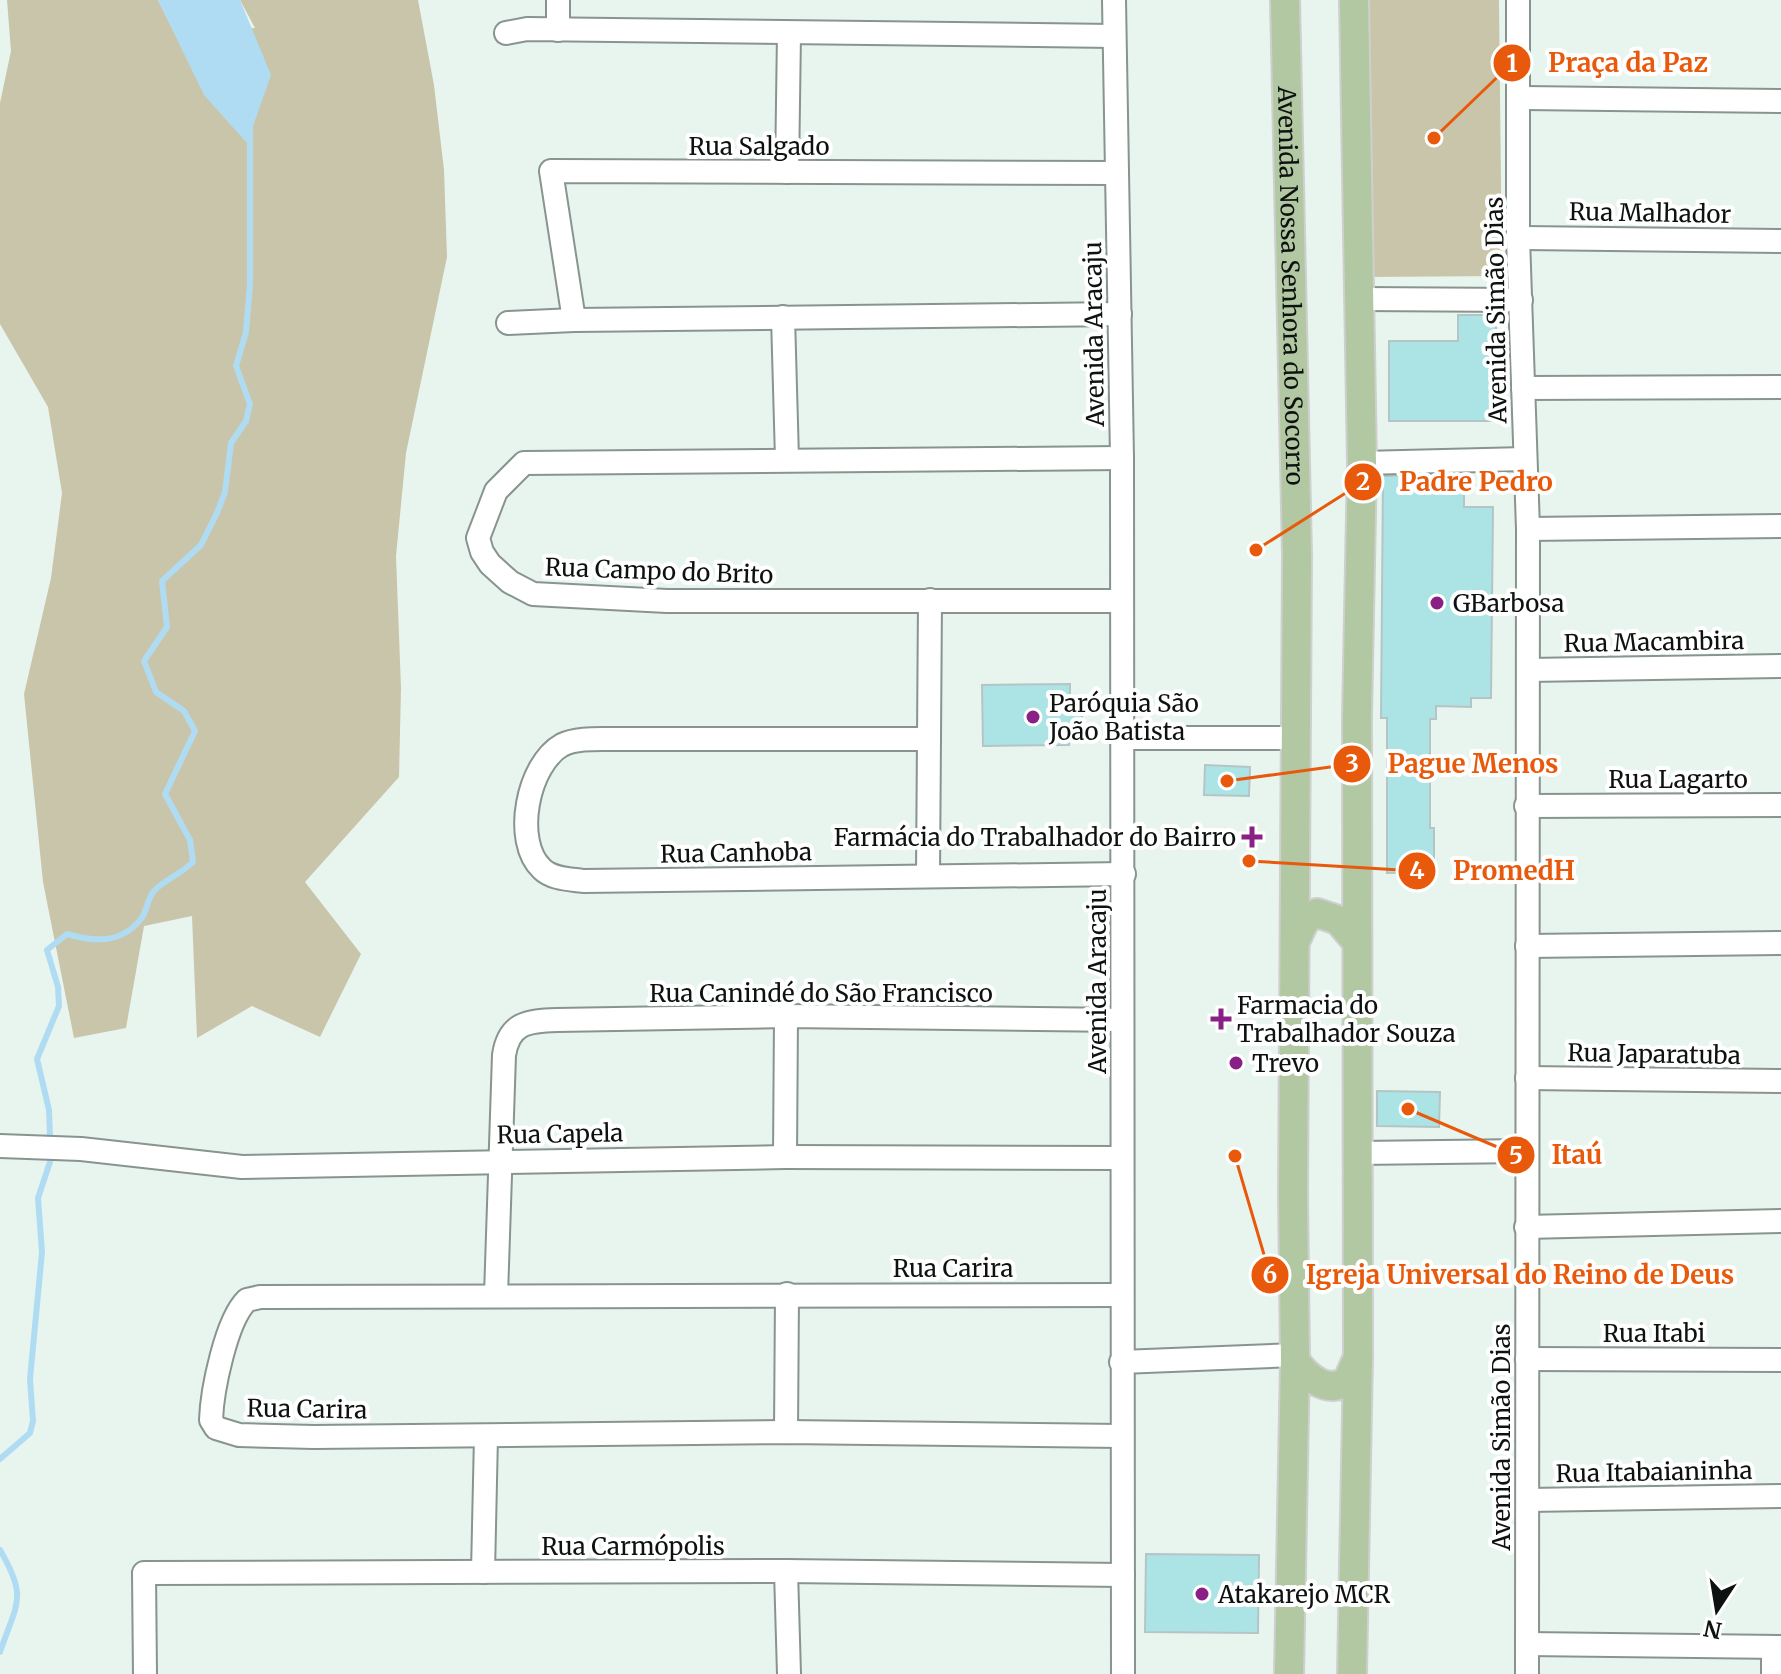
<svg xmlns="http://www.w3.org/2000/svg" width="1781" height="1674" font-family="Merriweather,serif">
	<style>
		.green { fill: #c9c5aa }
		.water { fill: #b0dcf3 }
		.lines { fill: none; stroke-linecap: round; stroke-linejoin: round }
		.stream { stroke: #b0dcf3; stroke-width: 6 }
		.building { fill: #ace4e6; stroke: #b5c4c5; stroke-width: 2 }
		.minor-casing { stroke: #88948f; stroke-width: 26 }
		.major-casing { stroke: #cfcfcf; stroke-width: 32 }
		.minor { stroke: #fff; stroke-width: 22 }
		.major { stroke: #b2c8a2; stroke-width: 28 }
		.poi-dot { fill: #892086; stroke: #fff; stroke-width: 3 }
		.labels { text-anchor: middle; dominant-baseline: central; stroke-width: 8; stroke-linejoin: round; paint-order: stroke }
		.street-label { font-size: 24px; fill: #0d110f; stroke: #fff }
		.poi-label { font-size: 24px; fill: #0d110f; stroke: #fff; text-anchor: start }
		.leader { fill: none; stroke: #e8590c; stroke-width: 3 }
		.callout-dot { fill: #e8590c; stroke: #fff; stroke-width: 3 }
		.mark-label { font-size: 24px; text-anchor: middle; font-weight: bold; fill: #fff }
		.callout-label { font-size: 26px; text-anchor: middle; font-weight: bold; fill: #e8590c; stroke: #fff; stroke-width: 8; stroke-linejoin: round; paint-order: stroke }
	</style>
	<rect width="100%" height="100%" fill="#e8f5ef"/>
	<!-- green -->
	<g class="green">
		<path d="M7,0H158L176,36L255,28L240,0H418L434,85L444,170L447,257L406,453L396,556L401,688L399,777L305,882L361,954L320,1037L252,1006L197,1038L192,916L144,926L126,1028L74,1038L43,882L24,694L51,578L62,493L48,407L0,324V103L11,51Z"/>
		<path d="M1366,0H1499L1502,276L1368,277Z"/>
	</g>
	<!-- water -->
	<path class="water" d="M158,0H240L271,75L247,143L204,95Z"/>
	<g class="lines">
		<!-- stream -->
		<g class="stream">
			<path d="M50,1137L49,1110L37,1059L59,1006L58,987L47,950L67,934C94,942 121,944 141,919C147,912 147,899 154,891C161,882 181,874 193,862L190,840L165,794L195,731L184,711L156,692L144,661L167,627L162,581L201,545L217,513L225,492L231,443L246,421L250,404L236,366L246,332L250,284V127"/>
			<path d="M0,1459L30,1433L33,1421L30,1379L42,1252L38,1198L50,1162"/>
			<path d="M0,1550C28,1598 17,1602 0,1652"/>
		</g>
	</g>
	<!-- building -->
	<g class="building">
		<path d="M1458,315H1496V421H1389V341H1458Z"/>
		<path d="M1464,474V507H1493L1491,698H1471V707L1436,706V719H1430V828H1434V872L1387,873V718H1381L1383,476Z"/>
		<path d="M1070,684V706H1082V729H1069V745L983,746L982,685Z"/>
		<path d="M1205,765L1250,767L1249,796L1204,795Z"/>
		<path d="M1377,1091L1440,1092L1439,1127L1377,1126Z"/>
		<path d="M1146,1554L1259,1555L1258,1633L1145,1632Z"/>
	</g>
	<g class="lines">
		<!-- minor casing -->
		<g class="minor-casing">
			<g id="minor">
				<path d="M1114,0L1122,458L1123,1674"/>
				<path d="M1518,0V238L1528,529L1527,1674"/>
				<path d="M558,30V0"/>
				<path d="M506,33L527,29L1114,36"/>
				<path d="M1520,98L1781,101"/>
				<path d="M787,172L789,33"/>
				<path d="M1117,173L551,171L574,320L1120,314"/>
				<path d="M1518,238L1781,241"/>
				<path d="M1360,299L1521,300"/>
				<path d="M783,317L787,459"/>
				<path d="M508,323L574,320"/>
				<path d="M1523,388L1781,387"/>
				<path d="M1362,463L1525,459"/>
				<path d="M1528,529L1781,526"/>
				<path d="M1121,601H667L533,594L510,582L490,564L482,552L478,538L496,491L524,463L1122,458"/>
				<path d="M1528,670L1781,666"/>
				<path d="M1122,738H1295"/>
				<path d="M929,739H611C596,739 576,738 562,745C528,764 512,841 542,869C552,879 570,879 583,881L1124,874"/>
				<path d="M1526,806L1781,805"/>
				<path d="M928,875L930,600"/>
				<path d="M1527,946L1781,943"/>
				<path d="M1527,1078L1781,1081"/>
				<path d="M0,1146L81,1149L242,1167L785,1157L1121,1158"/>
				<path d="M1358,1153L1525,1151"/>
				<path d="M785,1157L786,1016"/>
				<path d="M1526,1227L1781,1221"/>
				<path d="M496,1295L504,1055C509,1023 527,1021 557,1020L786,1016L1122,1020"/>
				<path d="M1120,1295L260,1297L247,1300C226,1320 212,1391 211,1420L216,1428L239,1435L314,1437L786,1432L1121,1436"/>
				<path d="M1527,1359L1781,1360"/>
				<path d="M1121,1362L1295,1355"/>
				<path d="M786,1432L787,1294"/>
				<path d="M1528,1500L1781,1496"/>
				<path d="M786,1571L789,1674"/>
				<path d="M483,1572L486,1436"/>
				<path d="M1527,1644L1781,1647"/>
				<path d="M145,1674L144,1573L786,1571L1123,1575"/>
				<path d="M1773,1674V1647"/>
			</g>
		</g>
		<!-- major casing -->
		<g class="major-casing">
			<g id="major">
				<path id="s1" d="M1285,0L1297,555L1293,1193L1295,1360L1289,1674"/>
				<path d="M1295,942L1305,920L1317,913L1338,920L1357,942"/>
				<path d="M1295,1360C1306,1377 1329,1396 1348,1380L1358,1357"/>
				<path d="M1352,1674L1358,1357L1357,717L1362,463L1354,0"/>
			</g>
		</g>
		<!-- minor -->
		<use href="#minor" class="minor"/>
		<!-- major -->
		<use href="#major" class="major"/>
	</g>
	<!-- markers -->
	<g class="poi-dot">
		<circle cx="1437" cy="603" r="8"/>
		<circle cx="1033" cy="717" r="8"/>
		<path d="M1248 825h8v8h8v8h-8v8h-8v-8h-8v-8h8z"/>
		<path d="M1217 1007h8v8h8v8h-8v8h-8v-8h-8v-8h8z"/>
		<circle cx="1236" cy="1063" r="8"/>
		<circle cx="1202" cy="1594" r="8"/>
	</g>
	<g class="labels">
		<!-- street labels -->
		<g class="street-label">
			<text x="759" y="146">Rua Salgado</text>
			<text transform="translate(1650 213) rotate(1)">Rua Malhador</text>
			<text stroke="none"><textPath href="#s1" startOffset="286">Avenida Nossa Senhora do Socorro</textPath></text>
			<text transform="translate(1496 310) rotate(-91)">Avenida Simão Dias</text>
			<text transform="translate(1094 334) rotate(-91)">Avenida Aracaju</text>
			<text transform="translate(659 571) rotate(2)">Rua Campo do Brito</text>
			<text transform="translate(1654 642) rotate(-1)">Rua Macambira</text>
			<text x="1678" y="779">Rua Lagarto</text>
			<text transform="translate(736 853) rotate(-1)">Rua Canhoba</text>
			<text transform="translate(1097 981) rotate(-90)">Avenida Aracaju</text>
			<text x="821" y="993">Rua Canindé do São Francisco</text>
			<text transform="translate(1654 1054) rotate(1)">Rua Japaratuba</text>
			<text transform="translate(560 1134) rotate(-1)">Rua Capela</text>
			<text x="953" y="1268">Rua Carira</text>
			<text x="1654" y="1333">Rua Itabi</text>
			<text transform="translate(307 1409) rotate(1)">Rua Carira</text>
			<text transform="translate(1501 1437) rotate(-90)">Avenida Simão Dias</text>
			<text transform="translate(1654 1472) rotate(-1)">Rua Itabaianinha</text>
			<text x="633" y="1546">Rua Carmópolis</text>
		</g>
		<!-- poi labels -->
		<g class="poi-label">
			<text x="1453" y="603">GBarbosa</text>
			<text x="1049" y="703">Paróquia São<tspan x="1049" dy="28">João Batista</tspan></text>
			<text x="1236" y="837" text-anchor="end">Farmácia do Trabalhador do Bairro</text>
			<text x="1237" y="1005">Farmacia do<tspan x="1237" dy="28">Trabalhador Souza</tspan></text>
			<text x="1252" y="1063">Trevo</text>
			<text x="1218" y="1594">Atakarejo MCR</text>
		</g>
	</g>
	<!-- callouts -->
	<path class="leader" d="M1434 138L1512 63M1256 550L1363 482M1227 781L1352 764M1249 861L1417 871M1408 1109L1516 1155M1235 1156L1270 1275"/>
	<g class="callout-dot">
		<circle cx="1434" cy="138" r="8"/>
		<circle cx="1256" cy="550" r="8"/>
		<circle cx="1227" cy="781" r="8"/>
		<circle cx="1249" cy="861" r="8"/>
		<circle cx="1408" cy="1109" r="8"/>
		<circle cx="1235" cy="1156" r="8"/>
		<circle cx="1512" cy="63" r="20"/>
		<circle cx="1363" cy="482" r="20"/>
		<circle cx="1352" cy="764" r="20"/>
		<circle cx="1417" cy="871" r="20"/>
		<circle cx="1516" cy="1155" r="20"/>
		<circle cx="1270" cy="1275" r="20"/>
	</g>
	<g class="mark-label">
		<text x="1512" y="72">1</text>
		<text x="1363" y="490">2</text>
		<text x="1352" y="772">3</text>
		<text x="1417" y="879">4</text>
		<text x="1516" y="1164">5</text>
		<text x="1270" y="1283">6</text>
	</g>
	<g class="callout-label">
		<text x="1628" y="72">Praça da Paz</text>
		<text x="1476" y="491">Padre Pedro</text>
		<text x="1473" y="773">Pague Menos</text>
		<text x="1514" y="880">PromedH</text>
		<text x="1577" y="1164">Itaú</text>
		<text x="1520" y="1284">Igreja Universal do Reino de Deus</text>
	</g>
	<!-- north arrow -->
	<g transform="translate(1717 1610) rotate(192)" stroke="#ffffff" stroke-width="6" paint-order="stroke">
	<path d="M0-6L14 30L0 20L-14 30Z" fill="#0d110f"/>
	<text y="-12" font-size="22" font-weight="bold" text-anchor="middle" fill="#0d110f">N</text>
	</g>
</svg>
